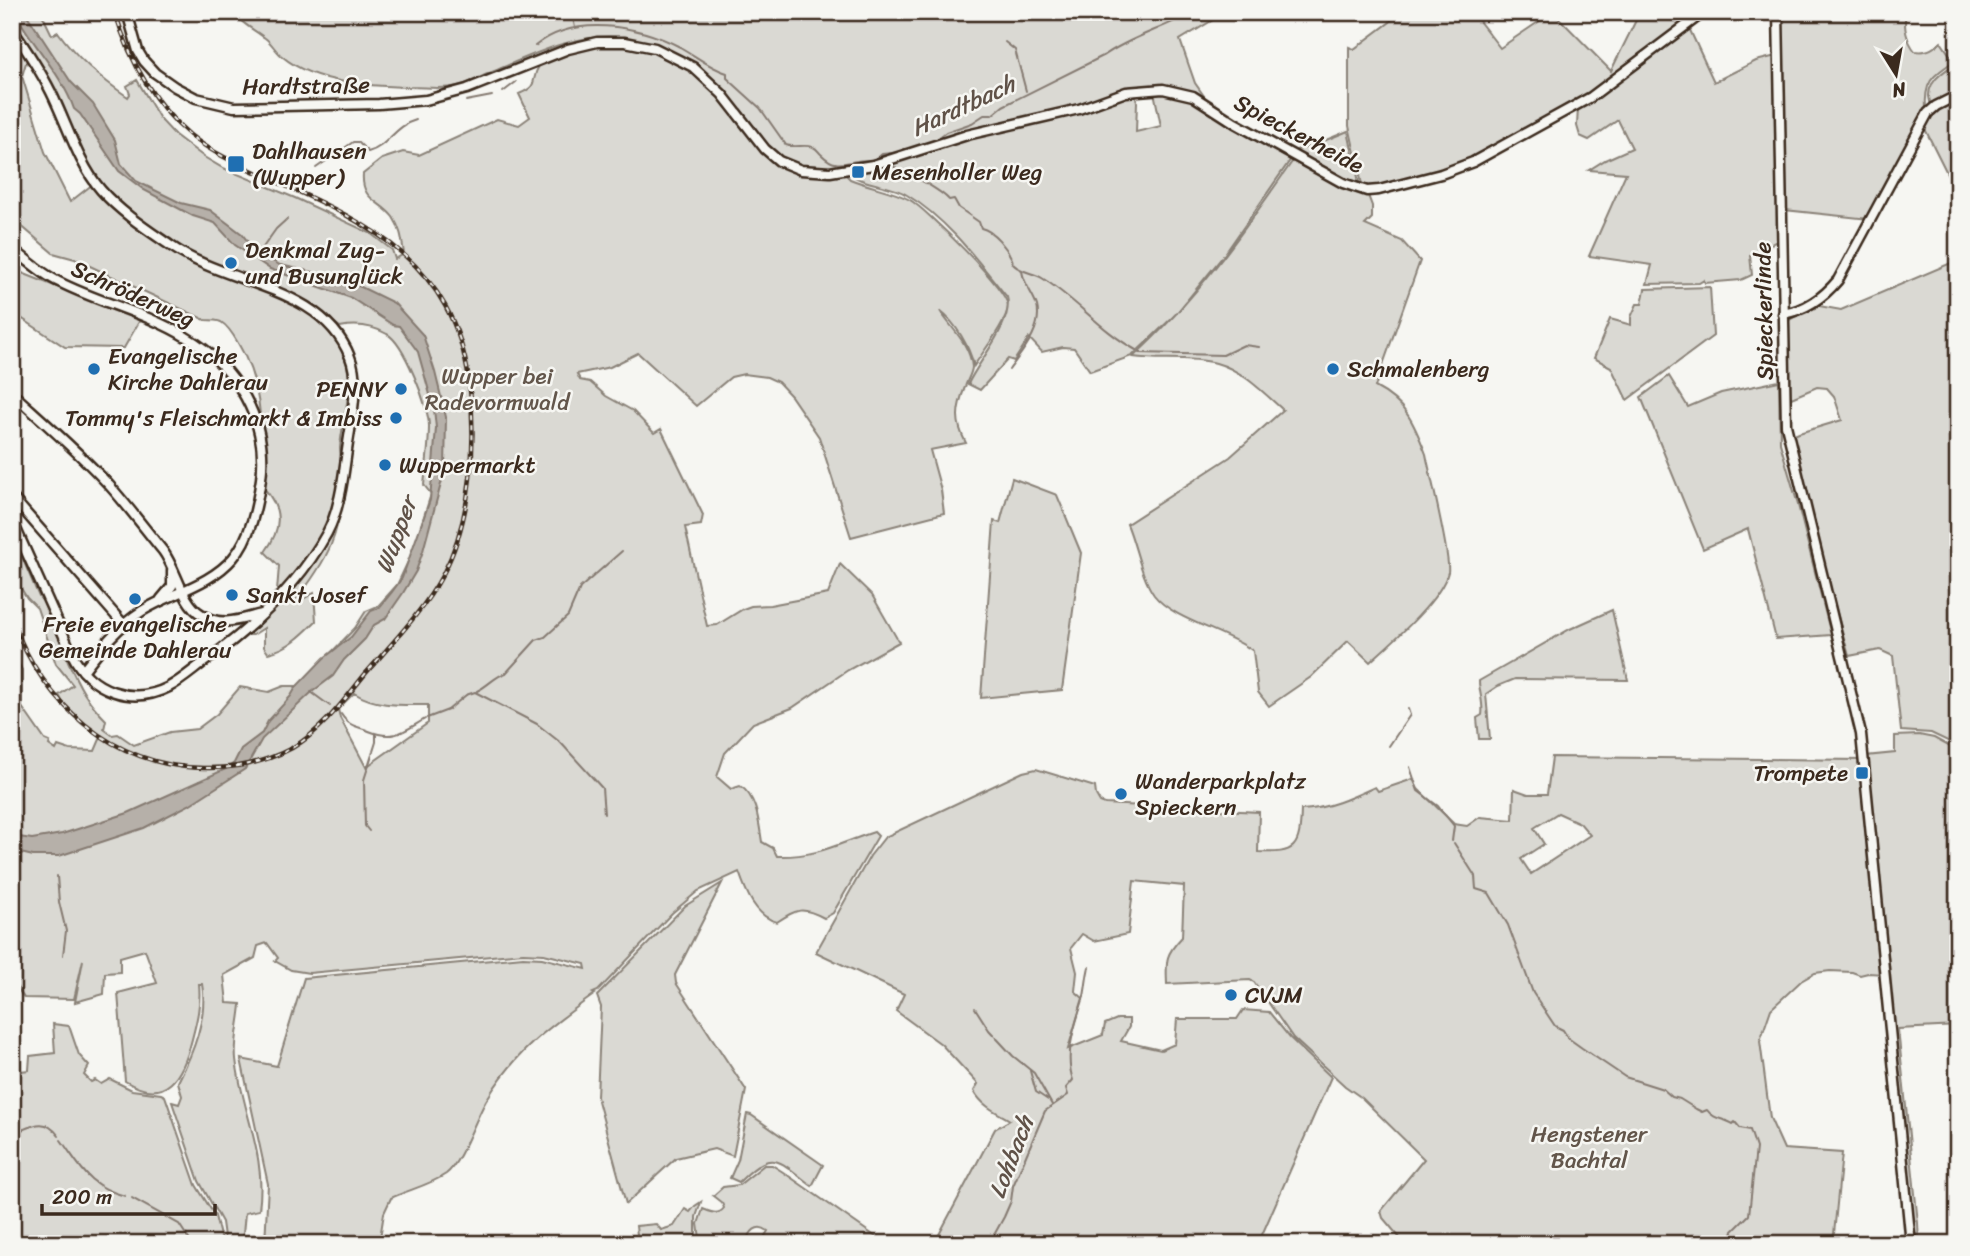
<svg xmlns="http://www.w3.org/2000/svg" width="1970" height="1256" font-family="Sriracha,sans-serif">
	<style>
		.green { fill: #dad9d3; stroke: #8a8278; stroke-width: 2; fill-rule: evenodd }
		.water { fill: #b6b0a9; stroke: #857a71; stroke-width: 2 }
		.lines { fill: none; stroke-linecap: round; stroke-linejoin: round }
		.stream { stroke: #857a71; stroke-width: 2 }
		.major-casing { stroke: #3b2a1e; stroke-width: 13 }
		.major { stroke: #f6f6f2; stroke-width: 8 }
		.rail-casing { stroke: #3b2a1e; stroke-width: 4.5 }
		.rail { stroke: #f6f6f2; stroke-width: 2; stroke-dasharray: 5; stroke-linecap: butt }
		.poi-dot { fill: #1f6fb2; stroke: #f6f6f2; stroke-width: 2.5 }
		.labels { text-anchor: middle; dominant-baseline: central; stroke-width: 5; stroke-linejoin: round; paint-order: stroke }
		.street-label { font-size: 23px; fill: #3b2a1e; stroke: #f6f6f2 }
		.poi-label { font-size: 23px; fill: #3b2a1e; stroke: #f6f6f2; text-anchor: start }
		.park-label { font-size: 23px; fill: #63564b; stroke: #f6f6f2 }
		.water-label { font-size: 24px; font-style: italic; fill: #605248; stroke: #f6f6f2 }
	</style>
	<rect width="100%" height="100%" fill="#f6f6f2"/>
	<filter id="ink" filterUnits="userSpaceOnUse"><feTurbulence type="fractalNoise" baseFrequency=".0143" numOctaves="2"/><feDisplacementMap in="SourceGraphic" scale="14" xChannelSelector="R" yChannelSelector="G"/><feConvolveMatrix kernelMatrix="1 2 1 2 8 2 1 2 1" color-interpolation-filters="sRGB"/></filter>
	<g filter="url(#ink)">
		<!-- green -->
		<g class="green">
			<path d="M12,12H41L52,35L58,32C77,58 101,79 128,97L130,94L127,86L137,80L160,119L175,135L204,157L221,167L295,198L370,233L392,250L395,259L404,254C402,240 401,229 393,217C380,200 361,201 363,174L382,159L403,152L419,155L497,119L519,125L530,117L519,94C540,86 530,80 539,66C547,55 571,51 583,48C627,37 680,54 711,87C721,97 729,109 738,120C753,140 766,162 791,171C807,177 827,174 844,173L850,179C869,187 892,190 910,200C927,210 1007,289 1008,306C1008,320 982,353 974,366C969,346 956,323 940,311C951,328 970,344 972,367C972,373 967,380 965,387C956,409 955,422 966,443L930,450L941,490L944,513L851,537L819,437L791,396L778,382L767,377L744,374L731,377L696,406L638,353L610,367L577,374L580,380L590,382L606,396L633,411L654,433L661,429L703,515L701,525L685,527L707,626L717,625L743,609L751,606L770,605L828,594L840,564L872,595L899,642L848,670L792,708L753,723L725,753L717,777L731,789L740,786C757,796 759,824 762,842L773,848L777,856C818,857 837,844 874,832L878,836L833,913L824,918C802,906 797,909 777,922C755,916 746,892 739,872L698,891L672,913L598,991L593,993L595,994C549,1027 517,1050 487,1099C476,1117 461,1163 446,1174C430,1185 408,1190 391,1198L384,1213L379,1244H265L268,1184L241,1059L277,1066L304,978L523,957L542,958L586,969L585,964L544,954L523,953L309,973L291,970L275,961L278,958L267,943L258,946L255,958L224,975L227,1003L241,1004C240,1021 234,1041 236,1059C242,1112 267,1155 259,1210L245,1213L242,1244H225L222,1222L199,1181L172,1102L179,1104L182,1096L178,1082C193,1053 208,1017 202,984H199C201,1004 197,1020 192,1039C183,1075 167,1107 125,1081L118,993L157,983L145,950L120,957V972L105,973L104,994L75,1002L83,960L74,999L24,998L12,980V651L22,670V707L45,740L50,742L49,745L56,750L58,746L70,750L95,751L101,737C84,727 67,714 59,695L73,685L56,664L37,608L27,598L12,574V534L39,597C51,608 59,629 64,645C66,651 65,656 68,661C79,686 86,700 106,720L104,729L112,735L118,734L134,745L170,732L197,729L217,714L240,687L269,692L284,686H296L295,690L355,628L366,611L378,606L397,585L413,551L431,494L424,485C426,466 429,446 429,426C429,407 404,343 387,334C373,326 356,324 340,327L317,310L198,260L111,199L96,181L12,26ZM354,693C377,707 401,705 428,705V723L366,767L340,718L338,709Z"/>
			<path d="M232,12H1226L1180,40L1195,83L1209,103L1185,90L1134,89L1137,102L1136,132L1161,126L1154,92L1185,95L1293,156L1224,255L1176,314L1132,356L1090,371L1074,348L1063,347L1042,352L1029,338L1014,361L1008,359L980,390L968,384C979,360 1014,322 1007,297C978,261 947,219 907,195C888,183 863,186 846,171L873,162C849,166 817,175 794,165C774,157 760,138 748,122C713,76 679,43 619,37C576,33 532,55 492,72C482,76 470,83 458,86C443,90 426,87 410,87C371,86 315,84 283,57C276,52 272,43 265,38C253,29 242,24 232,12Z"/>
			<path d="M1395,12H1472L1500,48L1553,12L1611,71L1640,12H1699L1590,95L1459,166L1377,188L1363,189L1349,126V47L1354,49L1390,22Z"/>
			<path d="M1782,12H1922L1906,14C1903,27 1907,41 1915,51C1927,53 1932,49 1941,42L1954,61C1931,77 1924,82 1926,110L1869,219L1785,210Z"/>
			<path d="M1689,28L1714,82L1756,61L1776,56L1779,240L1750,255L1752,275L1741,280L1705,283L1704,280L1699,283L1647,284L1652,265L1589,256L1626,173L1589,170L1605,160L1632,148L1618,120L1589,140L1580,136L1577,126L1578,107L1614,85Z"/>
			<path d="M12,32L28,56L22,76L45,152L70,202L93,184C118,205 143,229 171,247C179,253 190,256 200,261C246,281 327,306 345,359C355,387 342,419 340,448C340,457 344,465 343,474C342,533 329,559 293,604L314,593L316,621C302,635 288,649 268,653L264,647V628L253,635H242L265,613L269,598L277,591L279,566L265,552C282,529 283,509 263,487C261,437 265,387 238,343C234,336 228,326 221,322C217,320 209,320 205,320L75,259L53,253L12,218Z"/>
			<path d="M1958,62V91L1933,103L1930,102C1924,83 1944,71 1958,62Z"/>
			<path d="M1958,98V195L1924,127L1936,109Z"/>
			<path d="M1348,131L1360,187L1343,181L1292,151L1309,147Z"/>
			<path d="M1294,159L1355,192L1367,193L1372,206V218L1365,225L1402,241L1420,261L1375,387C1406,403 1414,423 1426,454C1430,475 1451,557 1448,572C1441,600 1391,643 1370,662L1348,641L1311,677L1269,706L1258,692L1253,651C1227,631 1173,620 1154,595C1141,577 1136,545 1127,524L1230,457L1283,410C1263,392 1242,370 1216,363C1189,356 1160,361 1133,357C1197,299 1245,229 1294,159Z"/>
			<path d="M1958,260V746L1931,733L1901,731L1893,656L1880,650L1849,656L1790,442L1794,435L1799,433L1842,420L1834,396L1827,388L1817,387L1789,399L1788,321L1814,305L1841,310Z"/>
			<path d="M12,269L140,320L124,348L65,347L12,312Z"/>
			<path d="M1710,287L1713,336L1627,400L1611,367L1594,358L1610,319L1631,325V317L1637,304H1642L1645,289Z"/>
			<path d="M1669,376L1688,407L1721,393L1779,381L1780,443L1798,505L1831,635L1776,639L1748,529L1703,549L1641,397Z"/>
			<path d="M1012,478L1057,495L1081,553L1062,690L981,698L994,521L1000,523Z"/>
			<path d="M1612,610L1628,680L1515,679L1498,686L1486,694L1490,739H1479L1477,718L1482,715C1484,704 1479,692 1479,681L1570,629Z"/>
			<path d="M1919,735L1934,738L1958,751V1026L1898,1029L1918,1223L1919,1244H1914L1866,756L1895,753V736Z"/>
			<path d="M1552,757L1864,760L1884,974L1868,973L1860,975L1852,972L1830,971L1815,973L1801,981L1771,1009L1760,1041L1770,1118L1784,1149L1842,1153L1833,1244H1405L1383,1218L1381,1211L1424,1159L1362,1098L1345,1086L1293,1038L1254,982L1250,980L1167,984C1166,960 1165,955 1182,937L1184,886L1134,881L1128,934L1094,941L1082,934L1071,948L1077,972L1075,991L1083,998L1068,1049L1103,1035L1105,1024L1117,1019H1129V1027L1121,1041L1161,1050L1175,1044L1177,1019H1237L1243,1010L1269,1012L1290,1038L1331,1077L1258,1244H934L995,1129L1010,1120C996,1112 982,1106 974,1091L978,1084L941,1044L896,1011L904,994L816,952L870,856L885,837L1023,772L1036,769L1095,787L1096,795L1100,802L1105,804L1259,812L1258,852C1296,854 1300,848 1301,810C1327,809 1351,798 1375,787L1378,791L1413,779L1418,789L1454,824L1467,826L1480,817L1513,820L1514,789L1528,794H1547ZM1558,813L1580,823L1590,835L1531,874L1521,859L1544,844L1534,828Z"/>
			<path d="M722,883L675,975L676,983L746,1090L733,1156L714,1149L676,1158L626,1204L597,1097L601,1007L597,996L685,906Z"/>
			<path d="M53,1024L69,1026L79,1055L89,1066L84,1075L91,1082L95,1080L101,1084L110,1079L132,1090L161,1094L165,1096L196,1185L215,1216L222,1244H12V1072L29,1070L30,1056L55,1053Z"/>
			<path d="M747,1114L751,1115L823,1165L812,1186C777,1160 774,1147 739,1182L730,1178L738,1160Z"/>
			<path d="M764,1165H772L783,1172L886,1244H760L768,1231C758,1223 748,1231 748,1244H710L709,1238L700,1239L698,1224L703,1209C711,1212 718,1216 724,1208L722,1203L713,1196L723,1187L739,1185Z"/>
			<path d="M701,1202L696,1217V1241L693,1243L697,1244H638L636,1226L656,1224L661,1230L674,1226L685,1209L690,1212L695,1206Z"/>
		</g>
		<!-- water -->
		<path class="water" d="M15,12H25L71,82L93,104L115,140L121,164L136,181L181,203L210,210L242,234L255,251L280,265L327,275L361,287L394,303L423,335L435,372L446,417L445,469L423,551L416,571L403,593L385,619L374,625L365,639L344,660L333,676L312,692L262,739L245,769L189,805L144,828L59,856H33L12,851V836L32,839L62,834L128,813L226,769L234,763L241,749L262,733L268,721L291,696L296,687L324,658L351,637L371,611L379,608L392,592L402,578L430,500L436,428L434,409L418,352L399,326L393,325L351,298L270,269L235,245L215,223L193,216L144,190L119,171L80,114L74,109C62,74 31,44 15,12Z"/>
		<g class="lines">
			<!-- stream -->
			<g class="stream">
				<path d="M572,12L575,28"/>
				<path d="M1005,42L1015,50L1026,91"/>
				<path d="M535,46C574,14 638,25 680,47C696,56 710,68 727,73V78L760,108L786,145C794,148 806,144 813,147C818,149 818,152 822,155C835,168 843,163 857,161C868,159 874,163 882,154L902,152"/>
				<path d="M503,92L516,82"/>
				<path d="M466,101L492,96"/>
				<path d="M930,144L946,132L972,123L984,115H992L1003,106L1105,55C1132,36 1164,29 1192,12"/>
				<path d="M891,166C901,168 942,191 949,200L954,199L959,208L979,222L981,228C994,231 1006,247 1012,259C1013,261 1012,263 1013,264C1020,272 1034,273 1042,278C1076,299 1101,331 1136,350"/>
				<path d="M316,168L353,142H358L368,152C389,146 394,126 416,120"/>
				<path d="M259,253L276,229L287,219"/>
				<path d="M1140,353L1223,355L1244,345L1259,347"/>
				<path d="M1009,370C1021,353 1043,329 1037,306C1033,293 1024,285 1022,271"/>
				<path d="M477,691C488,686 495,676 506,673L536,640L545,637L568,616L580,588L622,551"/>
				<path d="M311,692L330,706"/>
				<path d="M341,714C349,727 357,726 369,731C394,741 404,731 425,719"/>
				<path d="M427,718L448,710L466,695L475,692L537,724L561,743L602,788L604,814"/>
				<path d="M1389,746L1410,715L1408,709"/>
				<path d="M1410,767L1418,791L1438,806L1454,826L1452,841"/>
				<path d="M369,831L365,826L364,780L376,742V734"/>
				<path d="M1454,843L1475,876L1476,889L1489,893L1508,925L1533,993L1555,1026L1563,1030L1568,1038L1582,1048L1625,1077L1663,1089L1672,1097L1680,1099L1696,1109L1702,1112L1707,1110C1714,1120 1724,1118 1733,1124L1735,1122L1740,1128L1750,1130L1756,1148L1749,1215L1733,1231L1731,1244"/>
				<path d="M57,876L59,902L66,931L63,955"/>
				<path d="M975,1008L989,1030L1013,1056L1034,1073L1052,1105"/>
				<path d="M1030,1071L1036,1092L1048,1100"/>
				<path d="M12,1134C31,1127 44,1115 59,1136"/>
				<path d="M61,1140C82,1169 88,1186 125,1196"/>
				<path d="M132,1198L179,1224L192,1244"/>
				<path d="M763,1240L770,1244"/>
				<path d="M989,1244L1004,1217L1011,1201L1013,1186L1045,1111L1068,1095L1066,1088L1073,1080C1064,1054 1075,1025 1083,1000C1086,990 1086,978 1089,967"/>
			</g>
			<!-- major casing -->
			<g class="major-casing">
				<g id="major">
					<path d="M127,12L138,51L144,61L155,73L175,87L196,98L234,107L379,104L426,100L467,89L568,49L597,42H625L655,48L693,67L722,94L765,149L779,161L801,170L830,172L873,165L967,135L1079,109L1126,92L1163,89L1193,96L1235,123L1343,183L1367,191L1379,190L1441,174L1473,162L1591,97L1704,12"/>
					<path d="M1778,12L1786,425L1861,734L1911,1244"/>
					<path d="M12,29C26,49 40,70 51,92C67,124 78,163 101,190C120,212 148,230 171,246C228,286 322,285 350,357C359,379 353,408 350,431C344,464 343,503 327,533C298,586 252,628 204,662C193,670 182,680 169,687C132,706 90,691 72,654L12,520"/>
					<path d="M12,248C27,260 42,274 59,282C100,303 147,313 186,337C236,366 269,421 261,479C257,506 251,537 233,558C210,585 171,593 142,611C118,626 100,649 83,671"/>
					<path d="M1783,314C1806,310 1823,298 1838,280L1928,113L1936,106L1958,95"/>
					<path d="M12,393C45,423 79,452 109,485C128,506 145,529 163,551C177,570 182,603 201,614C222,628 241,619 262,614"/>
					<path d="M12,497L124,625"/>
					<path d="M161,599L172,586V571"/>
				</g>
			</g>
			<!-- major -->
			<use href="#major" class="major"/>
			<!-- rail casing -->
			<g class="rail-casing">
				<path id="rail" d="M12,620C43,703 112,766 203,768C234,769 264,763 292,748C323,730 344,700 366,673C393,642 424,610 443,574C472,519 477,441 469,380C452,264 373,225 277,182C247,168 216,156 190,135C153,104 129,58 115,12"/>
			</g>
			<!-- rail -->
			<use href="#rail" class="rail"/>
		</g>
	</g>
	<!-- markers -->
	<g class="poi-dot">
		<rect x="227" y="155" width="18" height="18" rx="3.5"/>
		<rect x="851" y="165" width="14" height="14" rx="3.5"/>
		<circle cx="231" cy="263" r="7"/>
		<circle cx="94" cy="369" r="7"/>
		<circle cx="1333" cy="369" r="7"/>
		<circle cx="401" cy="389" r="7"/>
		<circle cx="396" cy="418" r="7"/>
		<circle cx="385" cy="465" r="7"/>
		<circle cx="232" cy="595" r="7"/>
		<circle cx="135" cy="599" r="7"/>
		<rect x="1855" y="766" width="14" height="14" rx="3.5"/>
		<circle cx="1121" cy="794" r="7"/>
		<circle cx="1231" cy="995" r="7"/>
	</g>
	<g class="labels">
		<!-- street labels -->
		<g class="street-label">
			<text transform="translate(306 86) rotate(-1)">Hardtstraße</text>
			<text transform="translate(1299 134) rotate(28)">Spieckerheide</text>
			<text transform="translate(133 294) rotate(24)">Schröderweg</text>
			<text transform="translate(1764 311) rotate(-91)">Spieckerlinde</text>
		</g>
		<!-- poi labels -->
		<g class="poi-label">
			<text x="252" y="151">Dahlhausen<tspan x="252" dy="26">(Wupper)</tspan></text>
			<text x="872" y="172">Mesenholler Weg</text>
			<text x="245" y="250">Denkmal Zug-<tspan x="245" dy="26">und Busunglück</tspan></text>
			<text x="108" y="356">Evangelische<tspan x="108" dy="26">Kirche Dahlerau</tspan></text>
			<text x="1347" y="369">Schmalenberg</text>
			<text x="387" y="389" text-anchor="end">PENNY</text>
			<text x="382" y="418" text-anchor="end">Tommy's Fleischmarkt &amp; Imbiss</text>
			<text x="399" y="465">Wuppermarkt</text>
			<text x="246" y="595">Sankt Josef</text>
			<text x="135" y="624" text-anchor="middle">Freie evangelische<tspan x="135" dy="26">Gemeinde Dahlerau</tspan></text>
			<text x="1848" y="773" text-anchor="end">Trompete</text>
			<text x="1135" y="781">Wanderparkplatz<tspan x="1135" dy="26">Spieckern</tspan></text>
			<text x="1245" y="995">CVJM</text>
		</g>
		<!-- park labels -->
		<g class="park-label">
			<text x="497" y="376">Wupper bei<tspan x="497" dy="26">Radevormwald</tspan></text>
			<text x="1589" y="1134">Hengstener<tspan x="1589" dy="26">Bachtal</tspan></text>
		</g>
		<!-- water labels -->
		<g class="water-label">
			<text transform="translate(963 106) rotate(-25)">Hardtbach</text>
			<text transform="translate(396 535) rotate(-70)">Wupper</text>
			<text transform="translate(1011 1157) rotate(-69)">Lohbach</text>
		</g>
	</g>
	<!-- margin -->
	<rect width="1970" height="1256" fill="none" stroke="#f6f6f2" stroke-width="42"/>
	<rect x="21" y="21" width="1928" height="1214" fill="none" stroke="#3b2a1e" stroke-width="2.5" filter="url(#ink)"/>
	<!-- north arrow -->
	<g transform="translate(1896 74) rotate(169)" stroke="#f6f6f2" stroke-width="5" paint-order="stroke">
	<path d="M0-5L12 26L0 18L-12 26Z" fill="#3b2a1e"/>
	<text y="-10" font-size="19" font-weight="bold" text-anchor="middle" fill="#3b2a1e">N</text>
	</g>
	<!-- scale -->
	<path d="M42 1204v10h173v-10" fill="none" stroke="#3b2a1e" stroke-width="3.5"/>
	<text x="52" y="1204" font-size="21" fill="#3b2a1e" stroke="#f6f6f2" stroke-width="5" paint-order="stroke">200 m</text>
</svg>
